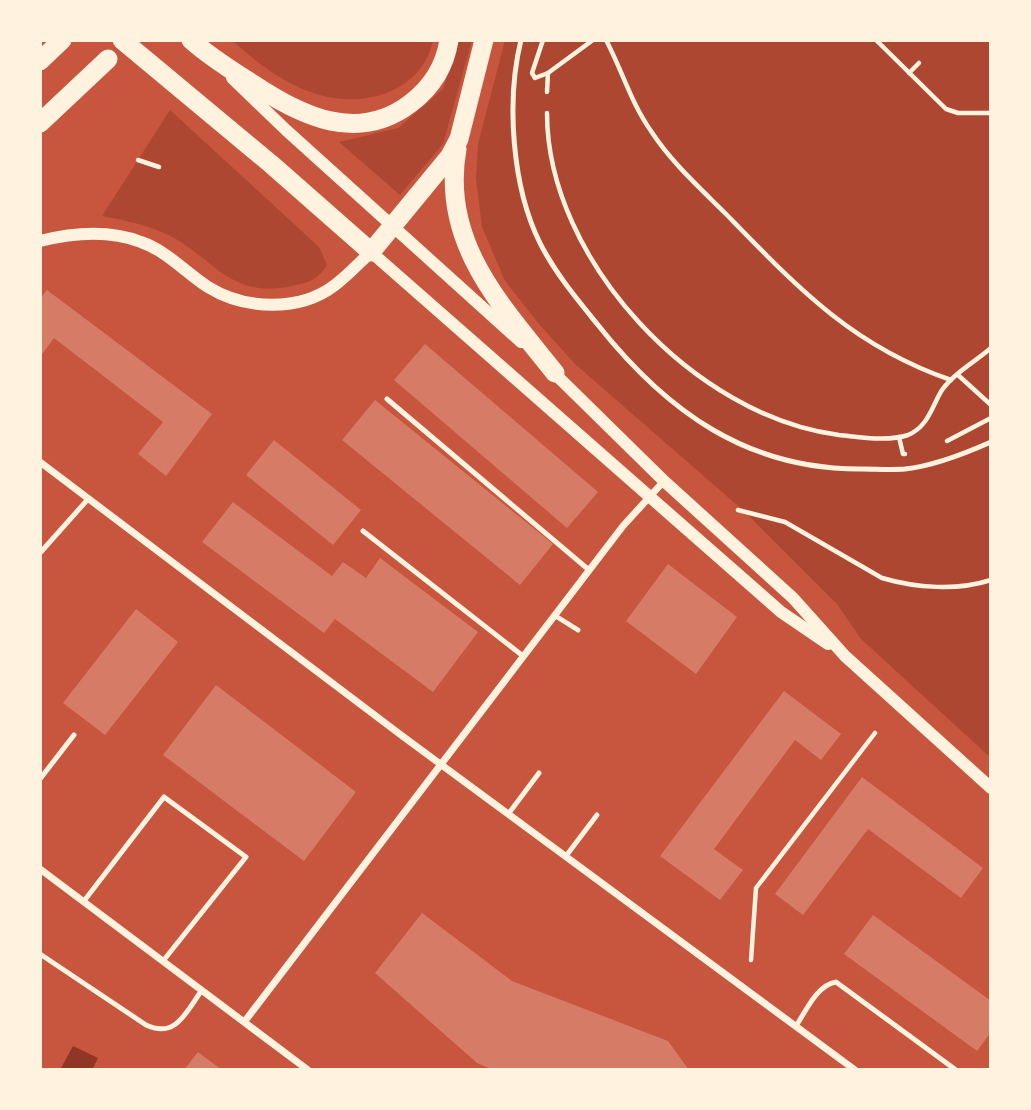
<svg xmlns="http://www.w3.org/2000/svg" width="1031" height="1110" font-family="Poppins,sans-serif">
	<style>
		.green { fill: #ae4732 }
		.water { fill: #8f3625 }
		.building { fill: #d67c66 }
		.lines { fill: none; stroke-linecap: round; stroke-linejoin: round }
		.path { stroke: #fff3e0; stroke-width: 4.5 }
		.service { stroke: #fff3e0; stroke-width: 5 }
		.minor { stroke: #fff3e0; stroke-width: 7 }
		.tertiary { stroke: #fff3e0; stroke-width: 12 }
		.trunk { stroke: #fff3e0; stroke-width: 19 }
	</style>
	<rect width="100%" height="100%" fill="#c8553d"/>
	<!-- green -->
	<g class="green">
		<path d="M232,40H433C428,65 412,82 389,92C329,115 275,80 232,40Z"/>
		<path d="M460,40H472L443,144L400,195L339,142L398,128L443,89Z"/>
		<path d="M505,40H991V758L861,639L837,604L745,512L575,364L539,324L505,281L482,227L476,179L478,144Z"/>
		<path d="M170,110L319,247L327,265C319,279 308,283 292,286C227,300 212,254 164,233C144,224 123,220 102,216Z"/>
	</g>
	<!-- water -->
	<path class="water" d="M73,1046L98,1058L92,1070H60Z"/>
	<!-- building -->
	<g class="building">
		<path d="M47,290L212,414L166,476L138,454L163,422L54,338L40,357V299Z"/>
		<path d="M425,344L598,492L567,528L394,380Z"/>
		<path d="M375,400L553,544L520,585L342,440Z"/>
		<path d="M274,440L361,510L333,545L246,475Z"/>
		<path d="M233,502L332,576L343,562L366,578L380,558L478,632L433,692L335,619L324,633L202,542Z"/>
		<path d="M668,564L737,617L696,674L626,621Z"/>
		<path d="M136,609L178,642L105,735L63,703Z"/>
		<path d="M216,685L356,792L304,861L163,755Z"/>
		<path d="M784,691L841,734L821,760L795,740L714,849L743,870L720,900L660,856Z"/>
		<path d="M862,777L983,868L961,898L868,829L803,915L775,894Z"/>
		<path d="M422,913L512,981L668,1041L689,1070H493L477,1063L375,973Z"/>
		<path d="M873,915L991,1001V1032L977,1051L844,954Z"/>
		<path d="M198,1052L222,1070H184Z"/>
	</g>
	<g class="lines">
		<!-- path -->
		<g class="path">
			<path d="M543,40L532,73L535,78L548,73L547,92"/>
			<path d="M606,40C622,70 631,103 651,131C671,162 700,188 726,214C797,287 852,346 951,380"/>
			<path d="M876,40L946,109L958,113H991"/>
			<path d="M548,73L593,40"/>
			<path d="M909,73L919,63"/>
			<path d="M547,113C547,260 695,417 839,435C860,437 887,442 908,435C928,427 932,406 942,390C954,373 976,361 991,348"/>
			<path d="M138,160L159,167"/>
			<path d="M958,375L991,405"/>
			<path d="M899,437L903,454H905"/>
			<path d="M947,441L991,418"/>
			<path d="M738,510L785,522L882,578C916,588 957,591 991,580"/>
			<path d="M751,960L756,888L875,733"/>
		</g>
		<!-- service -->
		<g class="service">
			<path d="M521,40C506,101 512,187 540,243C555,273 577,299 598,325C667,412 748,470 862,469C876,469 891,470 905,469C934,466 964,454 991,442"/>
			<path d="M387,399L589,570"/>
			<path d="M363,531L523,656"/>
			<path d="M40,553L89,498"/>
			<path d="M554,615L578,630"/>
			<path d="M40,779L74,735"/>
			<path d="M509,813L539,773"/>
			<path d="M566,856L597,815"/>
			<path d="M84,901L164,797L246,857L163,961"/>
			<path d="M40,954L146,1025C176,1039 186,1012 202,990"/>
			<path d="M796,1026C806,1011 817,985 836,982L956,1070"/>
		</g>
		<!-- minor -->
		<g class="minor">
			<path d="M40,462L401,735L855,1070"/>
			<path d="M40,869L308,1070"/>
			<path d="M245,1021L623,526L664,481"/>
		</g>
		<!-- tertiary -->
		<g class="tertiary">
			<path d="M232,78L286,130L521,342"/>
			<path d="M40,241C72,233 110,230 141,242C167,251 185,272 208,287C245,310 300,312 335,285C348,275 359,263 371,252L781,612L828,644"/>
			<path d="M550,369L664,481L793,598L845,656L991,788"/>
		</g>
		<!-- trunk -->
		<g class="trunk">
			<path d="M122,40L271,164L371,252L450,156L459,139L484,40"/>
			<path d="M191,40C210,57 231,70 253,84C301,116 358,144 411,103C432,87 445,66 449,40"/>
			<path d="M40,61L62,40"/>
			<path d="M40,123L108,59"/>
			<path d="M457,149C440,243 502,306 555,373"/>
		</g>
	</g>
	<!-- border -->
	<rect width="1031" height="1110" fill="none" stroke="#fff3e0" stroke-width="84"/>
</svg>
